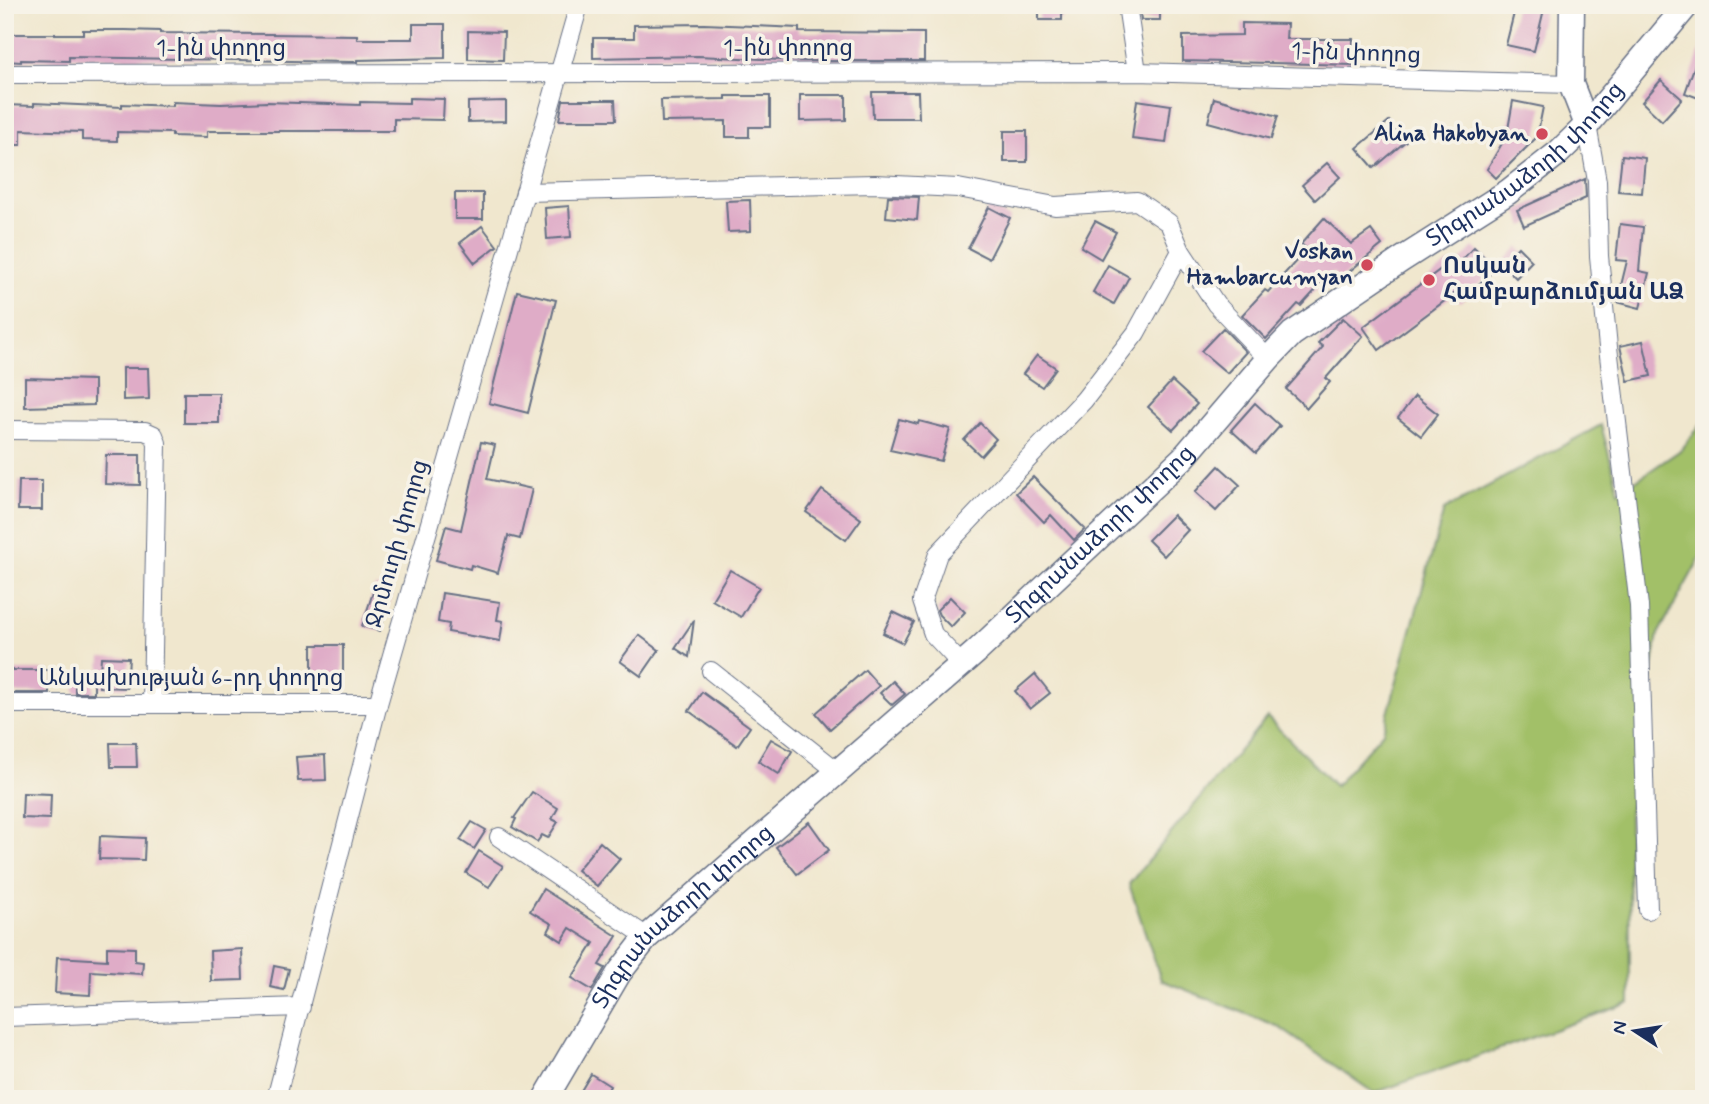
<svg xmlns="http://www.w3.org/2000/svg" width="1709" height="1104" font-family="Mynerve,'Noto Sans Armenian',sans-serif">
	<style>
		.green { fill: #a2c068; stroke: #5e7863; stroke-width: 2 }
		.building { fill: #dfacc7 }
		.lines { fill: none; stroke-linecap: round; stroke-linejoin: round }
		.minor-casing { stroke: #666f85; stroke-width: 20 }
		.secondary-casing { stroke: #666f85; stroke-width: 27 }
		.minor { stroke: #fff; stroke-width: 18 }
		.secondary { stroke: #fff; stroke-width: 24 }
		.poi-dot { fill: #d1495b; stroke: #f7f3e8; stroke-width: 2.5 }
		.labels { text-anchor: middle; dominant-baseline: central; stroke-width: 7; stroke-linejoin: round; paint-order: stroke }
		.street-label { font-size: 23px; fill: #1b2f5e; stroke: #f7f3e8 }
		.poi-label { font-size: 23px; font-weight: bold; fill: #1b2f5e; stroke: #f7f3e8; text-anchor: end }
	</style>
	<rect width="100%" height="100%" fill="#f7f3e8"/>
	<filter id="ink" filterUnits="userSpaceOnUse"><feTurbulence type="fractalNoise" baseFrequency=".0143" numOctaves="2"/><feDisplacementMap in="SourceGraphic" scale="14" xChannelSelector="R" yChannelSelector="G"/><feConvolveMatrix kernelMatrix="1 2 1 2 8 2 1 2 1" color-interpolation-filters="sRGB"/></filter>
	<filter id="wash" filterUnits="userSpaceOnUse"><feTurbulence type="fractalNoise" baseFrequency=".00686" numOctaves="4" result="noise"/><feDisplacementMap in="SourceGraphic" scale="28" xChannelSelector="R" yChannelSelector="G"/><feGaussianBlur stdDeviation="1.57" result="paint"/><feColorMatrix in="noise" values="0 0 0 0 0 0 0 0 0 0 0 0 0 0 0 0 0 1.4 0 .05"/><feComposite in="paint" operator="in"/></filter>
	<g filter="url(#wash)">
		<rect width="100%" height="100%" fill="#f0e7ce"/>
		<!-- green -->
		<path class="green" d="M1704,420V551L1658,634L1629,814L1630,1003L1374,1093L1277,1026L1161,980L1129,884L1267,717L1335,786L1383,732L1444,510L1601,425L1619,492L1682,449Z"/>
		<g id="blocks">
			<!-- building -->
			<g class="building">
				<rect x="1039" y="5" width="23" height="15"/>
				<path d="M1139,5H1160V20H1141Z"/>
				<path d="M1516,5H1545L1534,51L1506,45Z"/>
				<path d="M1242,23L1287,24L1286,39H1353V65L1183,61V36L1242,35Z"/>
				<path d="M413,24H445V58L357,60V62H350L69,57V61L21,60V62L5,61V34H83V30H125L160,31V33L357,35V39H413Z"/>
				<path d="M704,24L799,28V32L924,33V61H804L698,56L593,58V38H634V25Z"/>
				<path d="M468,31L504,32L503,60L468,59Z"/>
				<path d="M1702,45H1704V100L1685,93Z"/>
				<path d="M1661,80L1682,99L1662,121L1642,102Z"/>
				<path d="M872,92H918L919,118H873Z"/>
				<path d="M800,95H846V120L800,121Z"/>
				<path d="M726,96H770V127H749V137H726V121L662,122L661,100L726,99Z"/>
				<path d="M409,98L444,99L443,120L394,119V131H207V137L172,136V133L117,132V141L82,140V132L21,130V145H5V105L34,106V103L122,107V104L173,106V102L221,104L267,102L360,105V102L409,103Z"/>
				<path d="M1214,98L1278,116L1271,139L1208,122Z"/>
				<path d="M563,100H615L616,120H559Z"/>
				<path d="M1137,100L1171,105L1166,143L1132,139Z"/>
				<path d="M506,101V121L468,122V102Z"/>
				<path d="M1513,101L1543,107L1537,137L1496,178L1487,169L1507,135Z"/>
				<path d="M1389,121L1406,141L1374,168L1357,148Z"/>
				<rect x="1004" y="131" width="23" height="31"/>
				<path d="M1622,155L1645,158L1642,193L1618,191Z"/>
				<path d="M1327,163L1340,177L1315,200L1302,185Z"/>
				<path d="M1585,179L1586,198L1524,226L1517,210Z"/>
				<rect x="455" y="193" width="28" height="26"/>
				<path d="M888,196L919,197L917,220L886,217Z"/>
				<path d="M750,200L751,231L728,232L726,201Z"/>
				<path d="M569,206L571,237L547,239L545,208Z"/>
				<path d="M989,207L1010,218L989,259L968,248Z"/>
				<path d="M1324,218L1351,244L1371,230L1382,245L1340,279L1332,272L1301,306L1298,304L1266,339L1242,315L1265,290L1268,292L1307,249L1301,244Z"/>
				<path d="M1095,221L1116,232L1101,259L1081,247Z"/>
				<path d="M1620,224L1643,227L1639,271L1649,273L1640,308L1617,302L1627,261L1616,260Z"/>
				<path d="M482,226L497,246L475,263L460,243Z"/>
				<path d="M1474,247L1496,268L1460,302L1454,294L1379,350L1363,327L1449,263L1456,266Z"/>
				<path d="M1518,247L1532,261L1516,278L1502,264Z"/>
				<path d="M1108,265L1129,277L1114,304L1093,292Z"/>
				<path d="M517,291L556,300L528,413L489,403Z"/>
				<path d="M1343,318L1363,336L1326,378L1330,382L1307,408L1286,389L1323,347L1318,343Z"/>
				<path d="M1223,328L1246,352L1227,373L1201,351Z"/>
				<path d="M1643,341L1651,376L1628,381L1620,346Z"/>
				<path d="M1037,355L1056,368L1042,387L1023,374Z"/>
				<path d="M123,368H148L149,399L123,400Z"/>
				<path d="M25,378L94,380V405L25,407Z"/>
				<path d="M1172,381L1197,404L1173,430L1148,407Z"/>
				<rect x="184" y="393" width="35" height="30"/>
				<path d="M1415,396L1438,414L1421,436L1398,418Z"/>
				<path d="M1255,403L1280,426L1256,453L1231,430Z"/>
				<path d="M899,419L918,424L919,421L950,429L941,461L890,450Z"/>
				<path d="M980,423L996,439L981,456L964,440Z"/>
				<path d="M481,442L495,445L487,479L532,489L520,539L508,536L498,573L471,565L470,569L436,560L446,526L461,530Z"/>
				<path d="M106,455H140V485L105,484Z"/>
				<path d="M1219,466L1240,485L1216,511L1195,492Z"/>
				<path d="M1033,477L1085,529L1074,540L1051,515L1044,522L1016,493Z"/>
				<path d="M19,481H42V510H18Z"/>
				<path d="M822,490L861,519L846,540L806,512Z"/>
				<path d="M1173,515L1188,530L1164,556L1148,540Z"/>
				<path d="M730,570L759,587L741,617L712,600Z"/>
				<path d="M375,586L392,592L380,631L362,626Z"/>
				<path d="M442,593L500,602L497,620L503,621L500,641L448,632L449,624L438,622Z"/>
				<path d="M950,597L965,612L951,627L939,615L937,610Z"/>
				<path d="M893,612L914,622L903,643L883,633Z"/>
				<path d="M694,620L689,657L675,648Z"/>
				<path d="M639,635L659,650L641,676L620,661Z"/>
				<rect x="312" y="645" width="31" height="38"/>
				<path d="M101,657L129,658L127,688L99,687Z"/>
				<rect x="6" y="670" width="43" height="23"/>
				<path d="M865,670L879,686L830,729L816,713Z"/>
				<path d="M1035,674L1050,693L1030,709L1015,691Z"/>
				<rect x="75" y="678" width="19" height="15"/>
				<path d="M893,681L905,694L892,705L880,693Z"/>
				<path d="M702,692L750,727L737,746L689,711Z"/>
				<path d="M771,739L792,751L779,774L758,761Z"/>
				<path d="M110,743H136L137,767H111Z"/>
				<path d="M325,755L326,780L298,781L296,757Z"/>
				<path d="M532,792L558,808L552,819L558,822L548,838L542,835L537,842L512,827L516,819L514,818Z"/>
				<path d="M23,793L51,794L50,819L22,818Z"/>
				<path d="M472,822L486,830L474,849L460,840Z"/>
				<path d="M809,822L829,850L797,874L776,847Z"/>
				<path d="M100,836L145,838L144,860L99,859Z"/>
				<path d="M600,842L620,859L597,886L577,870Z"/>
				<path d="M479,851L503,866L489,887L466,873Z"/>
				<path d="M543,889L617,936L599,965L605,968L592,990L572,978L594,943L570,928L562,941L548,932L552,924L530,911Z"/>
				<path d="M107,947L135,948V961L143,962L142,974L91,971L90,995L55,993L57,957L107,960Z"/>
				<path d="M242,949L243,980L211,981L210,951Z"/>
				<path d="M274,966L289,969L284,990L270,987Z"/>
				<path d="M591,1074L610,1086L603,1099H576Z"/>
			</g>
		</g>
	</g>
	<g filter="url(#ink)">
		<use href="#blocks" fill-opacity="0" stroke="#666f85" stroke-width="2"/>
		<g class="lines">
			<!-- minor casing -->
			<g class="minor-casing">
				<g id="minor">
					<path d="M1127,5L1137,72"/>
					<path d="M5,74L1137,72L1571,84"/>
					<path d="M1587,125L1597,181L1599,256L1608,347L1639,606L1648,910"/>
					<path d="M525,192L875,184L958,188L1055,206L1137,201L1169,223L1181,251L1216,304L1268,359"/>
					<path d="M5,430L145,431L154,435L157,443L152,703"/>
					<path d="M962,665L933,634L922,601L938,554L1084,400L1136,333L1181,251"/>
					<path d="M711,671L837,771"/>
					<path d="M5,704H378"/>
					<path d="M499,837L647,937"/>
					<path d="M5,1017L301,1007"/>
					<path d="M276,1099L378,704L579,5"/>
				</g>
			</g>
			<!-- secondary casing -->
			<g class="secondary-casing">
				<g id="secondary">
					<path d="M1572,5L1571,84L1587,125"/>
					<path id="s1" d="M545,1099L619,973L647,937L976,652L1184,457L1268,359L1292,334L1401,260L1508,192L1558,153L1587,125L1687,5"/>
				</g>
			</g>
			<!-- minor -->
			<use href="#minor" class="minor"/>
			<!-- secondary -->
			<use href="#secondary" class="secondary"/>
		</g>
	</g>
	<!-- markers -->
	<g class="poi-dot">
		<circle cx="1542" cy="134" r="7"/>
		<circle cx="1367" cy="265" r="7"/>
		<circle cx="1429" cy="280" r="7"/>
	</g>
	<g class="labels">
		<!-- street labels -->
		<g class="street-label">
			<text x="221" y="49">1-ին փողոց</text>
			<text x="788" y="49">1-ին փողոց</text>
			<text transform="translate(1356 54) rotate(2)">1-ին փողոց</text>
			<text stroke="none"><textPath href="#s1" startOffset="1365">Տիգրանաձորի փողոց</textPath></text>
			<text stroke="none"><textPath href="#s1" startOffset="798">Տիգրանաձորի փողոց</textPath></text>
			<text transform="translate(398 544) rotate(-74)">Ջրմուղի փողոց</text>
			<text x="191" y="679">Անկախության 6-րդ փողոց</text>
			<text stroke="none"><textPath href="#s1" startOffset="231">Տիգրանաձորի փողոց</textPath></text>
		</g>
		<!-- poi labels -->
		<g class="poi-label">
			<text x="1528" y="134">Alina Hakobyan</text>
			<text x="1353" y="252">Voskan<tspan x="1353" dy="26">Hambarcumyan</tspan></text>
			<text x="1443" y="267" text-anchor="start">Ոսկան<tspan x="1443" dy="26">Համբարձումյան ԱՁ</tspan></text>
		</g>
	</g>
	<!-- margin -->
	<rect width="1709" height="1104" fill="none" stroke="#f7f3e8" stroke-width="28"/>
	<!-- north arrow -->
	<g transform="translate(1635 1031) rotate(282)" stroke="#f7f3e8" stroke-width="5" paint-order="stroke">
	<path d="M0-5L12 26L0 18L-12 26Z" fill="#1b2f5e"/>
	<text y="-10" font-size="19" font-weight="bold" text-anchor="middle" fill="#1b2f5e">N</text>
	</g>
</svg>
